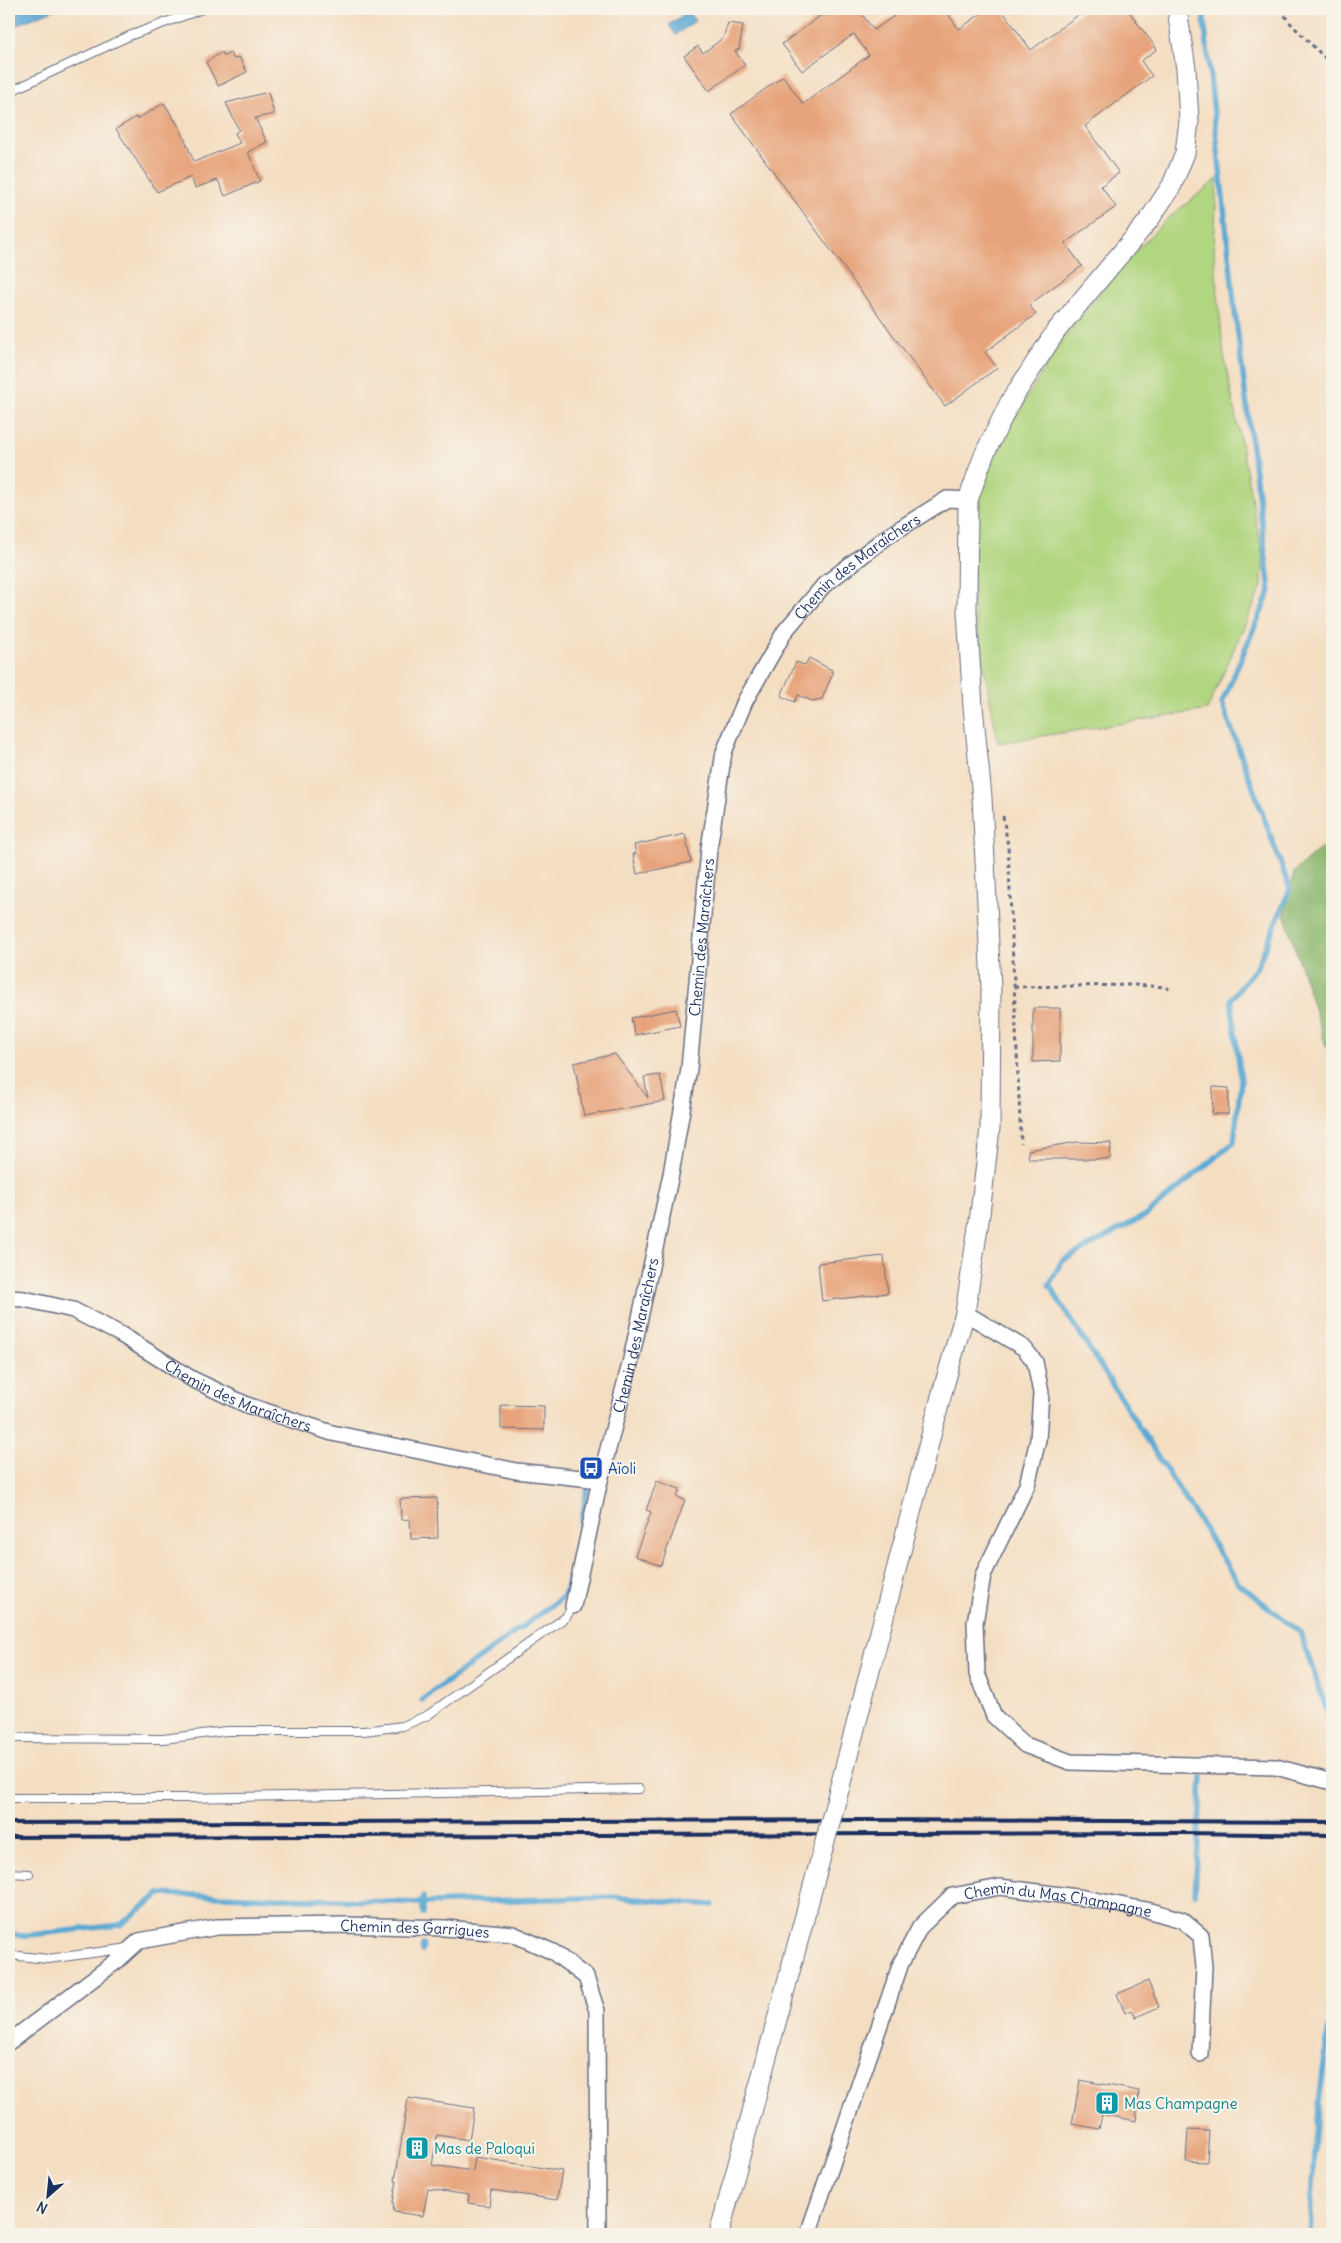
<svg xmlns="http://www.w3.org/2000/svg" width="1341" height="2243" font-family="Delius,sans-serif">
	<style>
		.green { fill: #b1d680; stroke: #66826f }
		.forest { fill: #8cb76e; stroke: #547366 }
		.water { fill: #5aa8d3; stroke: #3a6c98 }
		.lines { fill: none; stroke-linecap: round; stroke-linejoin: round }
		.stream { stroke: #5aa8d3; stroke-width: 5.5 }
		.building { fill: #e7a47c }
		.service-casing { stroke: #676c81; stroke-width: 10 }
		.minor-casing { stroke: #676c81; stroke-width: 18 }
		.tertiary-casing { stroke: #676c81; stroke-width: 21 }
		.path { stroke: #676c81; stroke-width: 3; stroke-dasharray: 4 4; stroke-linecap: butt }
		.service { stroke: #fff; stroke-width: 8 }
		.minor { stroke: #fff; stroke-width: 15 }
		.tertiary { stroke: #fff; stroke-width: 19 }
		.rail { stroke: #1b2f5e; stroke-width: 4 }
		.tertiary-bridge-casing { stroke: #676c81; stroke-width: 21; stroke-linecap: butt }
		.tertiary-bridge { stroke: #fff; stroke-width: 19 }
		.labels { text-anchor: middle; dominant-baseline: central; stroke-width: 4.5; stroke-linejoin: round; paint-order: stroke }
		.street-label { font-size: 15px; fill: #1b2f5e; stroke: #f7f3e8 }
		.transit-label { font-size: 15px; fill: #164399; stroke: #f7f3e8; text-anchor: start }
		.culture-label { font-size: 15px; fill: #0d838f; stroke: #f7f3e8; text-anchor: start }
	</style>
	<rect width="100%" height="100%" fill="#f7f3e8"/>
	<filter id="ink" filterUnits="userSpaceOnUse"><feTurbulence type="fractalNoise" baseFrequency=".02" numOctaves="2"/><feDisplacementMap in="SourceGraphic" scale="10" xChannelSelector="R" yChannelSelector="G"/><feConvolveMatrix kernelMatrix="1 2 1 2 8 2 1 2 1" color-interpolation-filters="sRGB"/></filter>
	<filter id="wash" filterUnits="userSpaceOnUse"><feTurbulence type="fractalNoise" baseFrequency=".0096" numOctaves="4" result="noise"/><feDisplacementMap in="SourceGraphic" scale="20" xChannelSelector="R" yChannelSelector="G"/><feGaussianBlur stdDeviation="1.12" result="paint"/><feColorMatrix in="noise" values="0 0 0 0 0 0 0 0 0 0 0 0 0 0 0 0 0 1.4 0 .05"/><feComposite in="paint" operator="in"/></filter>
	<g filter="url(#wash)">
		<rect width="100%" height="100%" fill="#f4dec2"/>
		<!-- green -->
		<path class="green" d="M1217,179L1214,251L1223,350L1263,558L1262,586L1207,710L998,743L973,605L974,503L990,458L1063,339L1125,262L1166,220Z"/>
		<!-- forest -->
		<path class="forest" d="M1332,838V1065L1284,913L1294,872Z"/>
		<!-- water -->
		<g class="water">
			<path d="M9,9H56L9,28Z"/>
			<path d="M688,11L695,21L676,35L669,25Z"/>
		</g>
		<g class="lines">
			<!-- stream -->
			<g class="stream">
				<path d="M1203,9L1235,311L1270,591L1222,703L1290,889L1257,967L1231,999L1241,1080L1234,1142L1146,1215L1062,1261L1049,1285L1239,1584L1300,1632L1332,1726"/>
				<path d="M422,1700L563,1597L573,1571L587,1489"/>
				<path d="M1195,1893L1202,1777"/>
				<path d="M423,1913V1897"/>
				<path d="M9,1933L21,1936L120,1925L160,1894L422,1903L611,1897L713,1905"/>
				<path d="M422,1951L423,1945"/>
				<path d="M1310,2234L1317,2120L1328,2032L1332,2016"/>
			</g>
		</g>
		<g id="blocks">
			<!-- building -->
			<g class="building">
				<path d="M841,9H858L874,30L904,9H944L959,29L988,9H1001L1031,50L1086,9H1127L1157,49L1141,61L1152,76L1085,126L1119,173L1101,186L1116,207L1065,243L1082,266L1029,305L1036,314L985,352L997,368L945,406L731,114L783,76L803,104L869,55L854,34L802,71L782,44L827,11L831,16Z"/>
				<path d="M728,23L743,25L739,49L735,51L745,65L709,91L684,56L698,46L703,53L723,38Z"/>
				<path d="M222,52L224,56L230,53L234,59L239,57L247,72L218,86L206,62Z"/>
				<path d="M268,92L274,114L255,118L267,142L248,152L260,181L225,196L218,180L195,188L191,177L157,192L116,129L136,117L137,119L164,103L181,130L194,162L240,143L235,133L239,130L226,103Z"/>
				<path d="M809,658L832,670L831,672L833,673L822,699L812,701L798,695L795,702L781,696L796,662L805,665Z"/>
				<path d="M685,834L691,862L637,874L633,854H636L634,845Z"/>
				<path d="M1033,1008H1060V1061L1033,1062Z"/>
				<path d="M676,1009L680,1026L635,1035L631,1018Z"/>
				<path d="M615,1054L648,1098L644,1077L660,1075L665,1101L584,1116L574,1063Z"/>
				<path d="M1213,1087L1229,1088L1228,1114H1212Z"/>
				<path d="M1078,1142L1111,1143L1110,1159H1029L1028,1150Z"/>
				<path d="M884,1256L888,1293L822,1301L818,1263Z"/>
				<path d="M501,1405L544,1406V1430L501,1429Z"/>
				<path d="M657,1481L680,1489L677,1497L685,1500L661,1566L635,1556L651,1512L646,1510Z"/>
				<path d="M437,1498L438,1538L411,1539L410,1519L401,1520L400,1499Z"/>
				<path d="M1148,1981L1159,2007L1136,2017L1132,2010L1125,2013L1117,1994Z"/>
				<path d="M1080,2080L1139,2091L1136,2121L1102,2114L1099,2129L1072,2124Z"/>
				<path d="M408,2098L474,2108L469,2140L437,2135L432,2165L473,2171L475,2157L562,2171L557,2200L491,2190L489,2206L468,2203L469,2195L428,2189L423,2216L394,2212L393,2202L397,2181H395Z"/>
				<path d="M1188,2130L1209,2131L1207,2162L1186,2161Z"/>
			</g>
		</g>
	</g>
	<g filter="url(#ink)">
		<use href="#blocks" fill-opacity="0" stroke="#676c81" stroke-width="1"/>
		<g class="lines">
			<!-- service casing -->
			<g class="service-casing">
				<g id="service">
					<path d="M9,92L129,36L202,9"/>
					<path d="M9,1738L163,1739L226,1731H364L403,1726L428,1715L566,1617L573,1606"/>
					<path d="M9,1798H186L639,1789"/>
					<path d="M9,1873L29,1874"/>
					<path d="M9,1955L48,1959L129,1948"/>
				</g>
			</g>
			<!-- minor casing -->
			<g class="minor-casing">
				<g id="minor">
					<path id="s1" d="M9,1298L24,1299L73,1310L120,1334L192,1379L247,1405L332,1433L516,1471L600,1480"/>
					<path d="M965,1313L1024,1348L1035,1362L1041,1393L1038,1440L1027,1485L983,1575L975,1623L977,1674L994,1716L1025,1745L1070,1762L1276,1767L1332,1782"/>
					<path id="s2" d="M573,1606L600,1480L630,1364L671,1174L689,1069L709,849L724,752L745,701L785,631L824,585L885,538L947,499L968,500"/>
					<path id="s3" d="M9,2042L118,1960L139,1941L217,1927L346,1925L445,1928L513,1934L553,1952L586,1977L597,2011L598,2234"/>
					<path id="s4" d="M808,2234L901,1963L920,1927L952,1896L1000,1887L1084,1898L1151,1911L1182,1920L1201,1936L1204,1967L1200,2054"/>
				</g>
			</g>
			<!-- tertiary casing -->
			<g class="tertiary-casing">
				<g id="tertiary">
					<path d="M839,1790L942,1393L965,1313L980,1214L990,1128L991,988L982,797L973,707L967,611L968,500L984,455L1010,402L1056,331L1149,220L1172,185L1185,153L1189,121L1186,69L1177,9"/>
					<path d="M719,2234L816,1875"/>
				</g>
			</g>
			<!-- path -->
			<g class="path">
				<path d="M1280,9L1292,25L1332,65"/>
				<path d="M1003,816L1008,846L1021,1144"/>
				<path d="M1014,987L1132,985L1166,987L1172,992"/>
			</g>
			<!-- service -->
			<use href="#service" class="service"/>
			<!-- minor -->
			<use href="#minor" class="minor"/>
			<!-- tertiary -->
			<use href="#tertiary" class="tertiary"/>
			<!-- rail -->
			<g class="rail">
				<path d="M9,1823L865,1820L1332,1822"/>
				<path d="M9,1837L1182,1833L1332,1835"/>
			</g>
			<!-- tertiary-bridge casing -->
			<g class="tertiary-bridge-casing">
				<path id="tertiary-bridge" d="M816,1875L839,1790"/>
			</g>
			<!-- tertiary-bridge -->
			<use href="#tertiary-bridge" class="tertiary-bridge"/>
		</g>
	</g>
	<!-- icons -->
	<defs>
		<g id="bus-square" transform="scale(1.25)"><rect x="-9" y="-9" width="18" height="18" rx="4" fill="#1a4fb4" stroke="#f7f3e8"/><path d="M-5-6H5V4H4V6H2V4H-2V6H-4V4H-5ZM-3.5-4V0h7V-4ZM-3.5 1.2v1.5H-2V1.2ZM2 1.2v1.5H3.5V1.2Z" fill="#fff"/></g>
		<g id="building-square" transform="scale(1.25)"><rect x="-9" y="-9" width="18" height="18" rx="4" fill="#0f9aa8" stroke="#f7f3e8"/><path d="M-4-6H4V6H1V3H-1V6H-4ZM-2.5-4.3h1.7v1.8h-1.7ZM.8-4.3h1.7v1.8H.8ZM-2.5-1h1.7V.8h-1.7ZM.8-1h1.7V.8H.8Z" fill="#fff"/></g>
	</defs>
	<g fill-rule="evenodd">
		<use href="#bus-square" x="591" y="1468"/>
		<use href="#building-square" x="1107" y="2103"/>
		<use href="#building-square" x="417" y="2148"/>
	</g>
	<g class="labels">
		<!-- street labels -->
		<g class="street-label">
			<text stroke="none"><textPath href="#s2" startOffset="1102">Chemin des Maraîchers</textPath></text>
			<text stroke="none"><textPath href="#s2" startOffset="682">Chemin des Maraîchers</textPath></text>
			<text stroke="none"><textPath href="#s2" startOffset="278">Chemin des Maraîchers</textPath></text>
			<text stroke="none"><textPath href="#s1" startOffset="252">Chemin des Maraîchers</textPath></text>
			<text stroke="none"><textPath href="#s4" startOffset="479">Chemin du Mas Champagne</textPath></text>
			<text stroke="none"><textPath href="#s3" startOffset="442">Chemin des Garrigues</textPath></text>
		</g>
		<!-- transit labels -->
		<g class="transit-label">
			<text x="608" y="1468">Aïoli</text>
		</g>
		<!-- culture labels -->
		<g class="culture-label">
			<text x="1124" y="2103">Mas Champagne</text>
			<text x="434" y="2148">Mas de Paloqui</text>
		</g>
	</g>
	<!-- margin -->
	<rect width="1341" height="2243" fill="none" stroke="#f7f3e8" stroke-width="30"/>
	<!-- north arrow -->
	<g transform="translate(48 2196) rotate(207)" stroke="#f7f3e8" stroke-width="4" paint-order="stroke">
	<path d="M0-4L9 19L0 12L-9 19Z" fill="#1b2f5e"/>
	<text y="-8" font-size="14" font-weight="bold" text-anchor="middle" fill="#1b2f5e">N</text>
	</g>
</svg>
